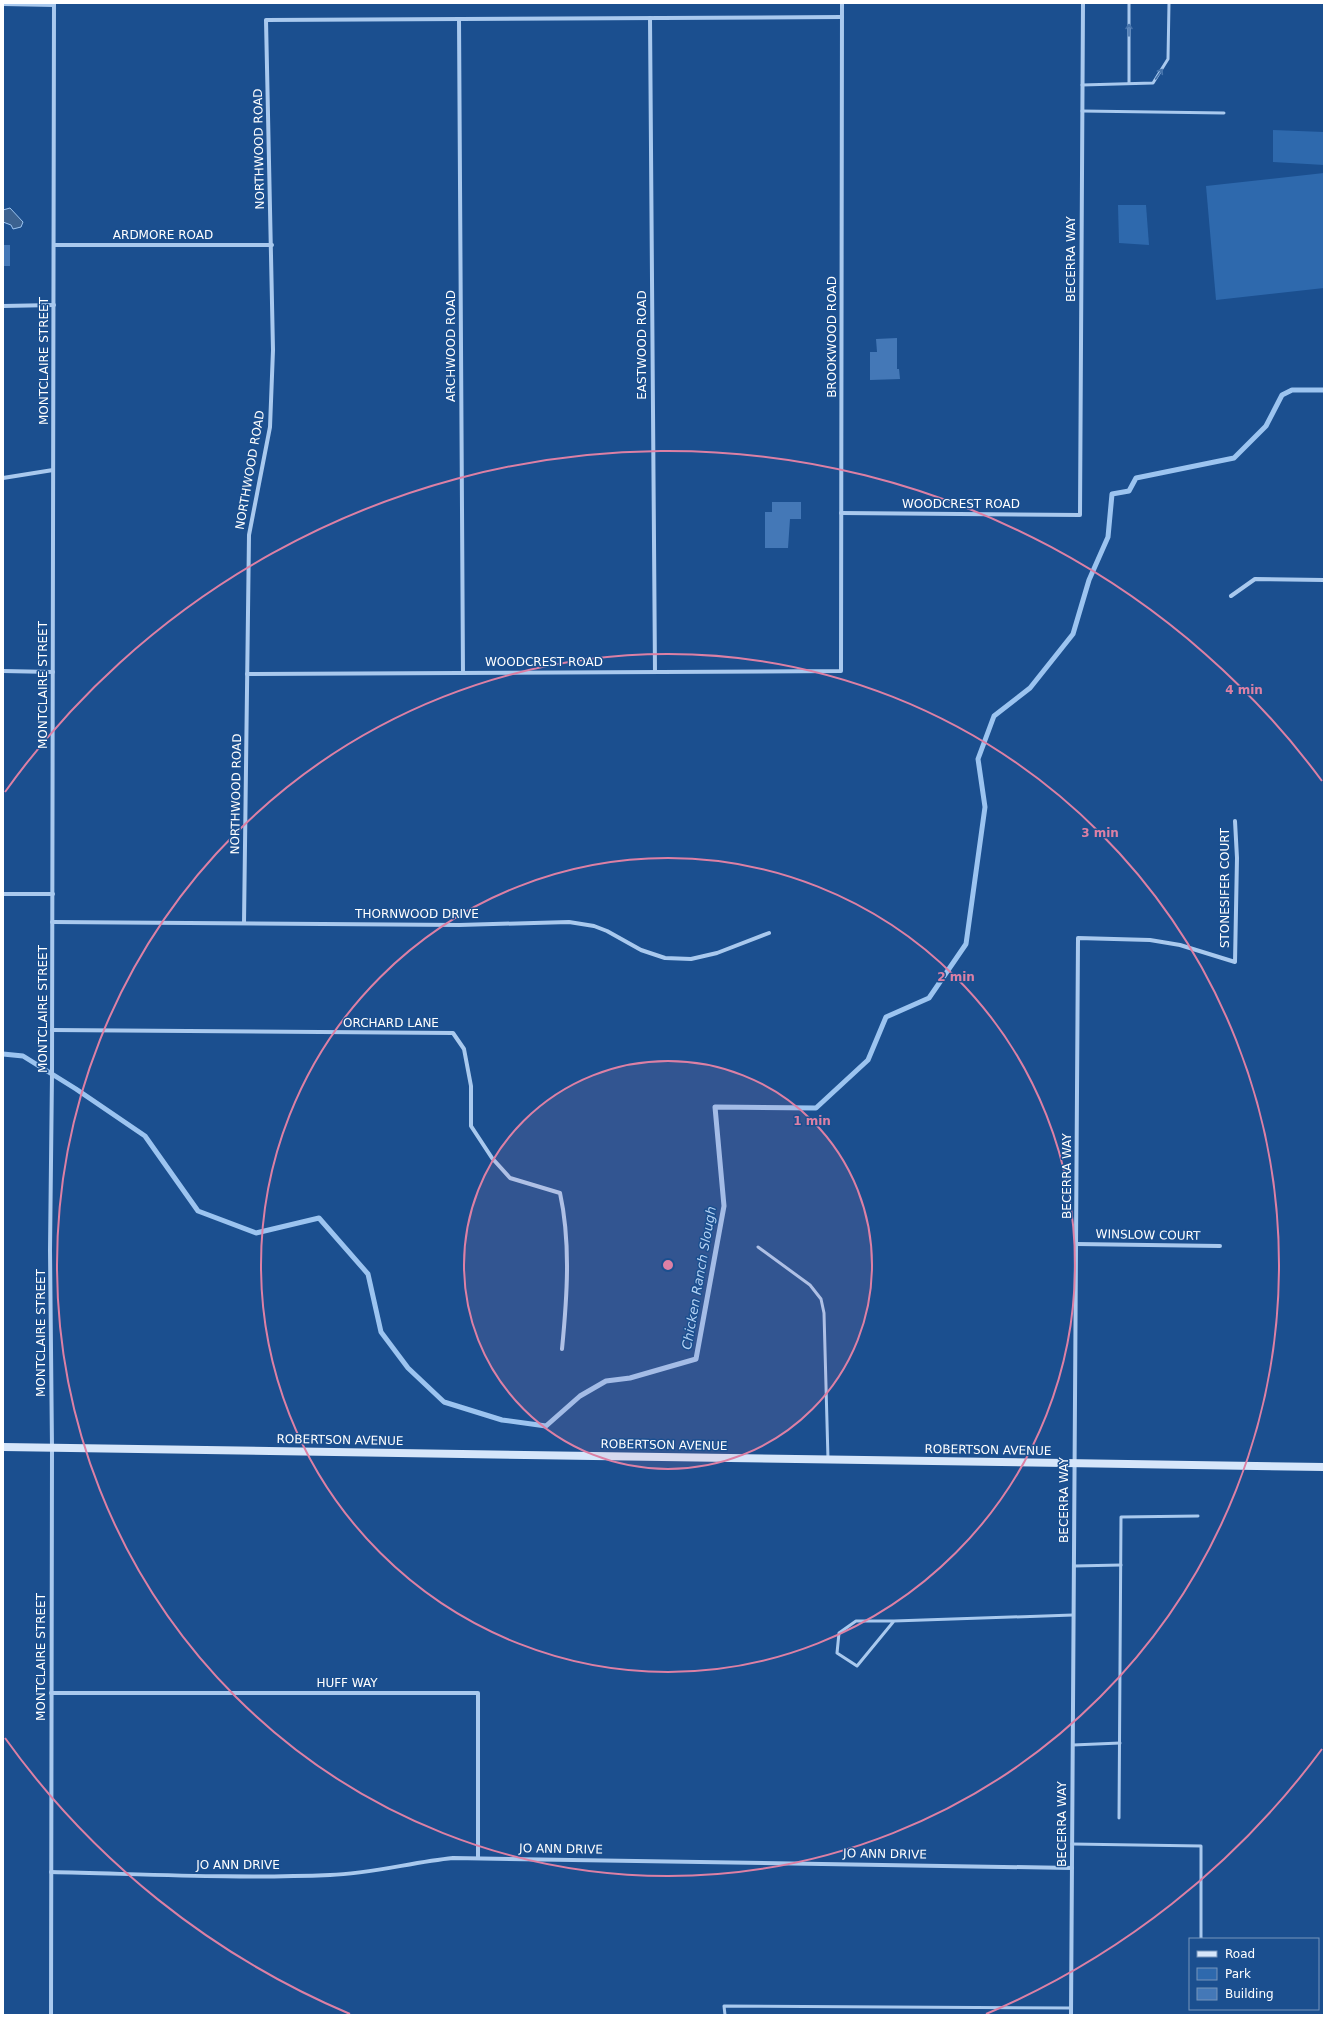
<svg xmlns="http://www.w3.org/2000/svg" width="1327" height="2018" font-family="'DejaVu Sans',sans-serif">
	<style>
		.green { fill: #2e69ad }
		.water { fill: #3c6290; stroke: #9cc4f0 }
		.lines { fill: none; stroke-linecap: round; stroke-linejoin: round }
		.stream { stroke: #9cc4f0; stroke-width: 5 }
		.building { fill: #4478b7 }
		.lane { stroke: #a9c9ee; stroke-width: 3 }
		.street { stroke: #a9c9ee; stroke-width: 4 }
		.secondary { stroke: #d6e6fa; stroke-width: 8 }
		.oneway { stroke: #4674ac }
		.ring { fill: none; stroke: #dd80a5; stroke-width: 2 }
		.labels { text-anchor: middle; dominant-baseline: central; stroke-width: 3; stroke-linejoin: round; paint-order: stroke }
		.street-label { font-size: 12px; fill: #fff; stroke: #1b4f8f }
		.water-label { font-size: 13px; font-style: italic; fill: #b5d3f5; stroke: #1b4f8f }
		.centre { fill: #dd80a5; stroke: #1b4f8f; stroke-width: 2 }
		.ring-label { font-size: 12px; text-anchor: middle; font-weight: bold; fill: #dd80a5; stroke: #1b4f8f; stroke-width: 3; stroke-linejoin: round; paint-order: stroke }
	</style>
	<rect width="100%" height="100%" fill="#1b4f8f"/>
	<!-- green -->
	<g class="green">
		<path d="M1273,130L1324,132V165L1273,162Z"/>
		<path d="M1324,173V288L1216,300L1206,186Z"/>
		<path d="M1118,205H1146L1149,245L1119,243Z"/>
	</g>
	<!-- water -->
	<path class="water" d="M10,208L23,222L21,227L13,229L11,225L3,222V210Z"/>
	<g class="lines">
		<!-- stream -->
		<path class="stream" d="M3,1054L23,1056L76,1089L145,1136L198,1211L256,1233L319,1218L368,1274L381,1332L408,1368L444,1402L502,1420L546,1426L580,1396L606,1381L630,1378L696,1359L724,1206L715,1107L816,1108L868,1060L886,1017L929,998L966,944L985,807L978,759L994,716L1030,688L1073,634L1089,580L1108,537L1112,494L1129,491L1136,478L1234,458L1266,426L1282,395L1292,390H1324"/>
	</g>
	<!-- building -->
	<g class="building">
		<rect x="3" y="245" width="7" height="21"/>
		<path d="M897,338V369H899L900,379L870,380V352H877L876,339Z"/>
		<path d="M772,502H801V519H790L788,548H765V512H772Z"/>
	</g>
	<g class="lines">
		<!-- lane -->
		<g class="lane">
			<path d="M1129,83V3"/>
			<path d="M1082,85L1153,83L1168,59L1169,3"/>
			<path d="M1082,111L1224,113"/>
			<path d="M758,1247L810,1285L821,1299L824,1313L828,1459"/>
			<path d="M1074,1566L1121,1565"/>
			<path d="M894,1621H856L839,1633L837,1653L857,1666L894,1621L1073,1615"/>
			<path d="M1073,1745L1120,1743"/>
			<path d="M1119,1818L1121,1517L1198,1516"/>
			<path d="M1072,1844L1201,1846V1939"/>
			<path d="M725,2015L724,2006L1071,2008"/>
		</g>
		<!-- street -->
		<g class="street">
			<path d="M3,4L54,5"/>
			<path d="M650,18L655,672"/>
			<path d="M459,19L463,673"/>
			<path d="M54,245H272"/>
			<path d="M3,306L54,305"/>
			<path d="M3,478L53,470"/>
			<path d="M841,513L1080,515L1083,3"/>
			<path d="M1231,596L1255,579L1324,580"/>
			<path d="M3,671L53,672"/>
			<path d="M247,674L841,671L842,3"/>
			<path d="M3,894H53"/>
			<path d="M52,922L459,925L569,922L594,926L607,931L641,950L665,958L691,959L717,953L769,933"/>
			<path d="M244,923L249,535L270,427L273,350L266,20L842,17"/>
			<path d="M52,1030L453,1033L464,1049L471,1086V1126L492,1158L510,1178L560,1193C571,1243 567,1298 562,1349"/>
			<path d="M1076,1244L1220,1246"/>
			<path d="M51,1693H478V1858"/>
			<path d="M51,1872C144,1874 237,1879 330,1875C371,1874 412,1862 453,1858L1072,1868"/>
			<path d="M51,2015L52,1448L50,1250L52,1074L54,3"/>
			<path d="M1071,2015L1078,938L1150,940L1180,945L1235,962L1237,858L1235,821"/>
		</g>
		<!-- secondary -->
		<path class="secondary" d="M3,1447L1324,1467"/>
	</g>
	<!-- one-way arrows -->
	<defs><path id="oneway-shaft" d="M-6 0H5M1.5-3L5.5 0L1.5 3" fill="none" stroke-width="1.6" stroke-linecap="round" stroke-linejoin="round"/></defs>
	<g class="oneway">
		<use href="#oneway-shaft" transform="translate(1129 30) rotate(-90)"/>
		<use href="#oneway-shaft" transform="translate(1159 74) rotate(-56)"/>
	</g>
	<!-- distance rings -->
	<circle cx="668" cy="1265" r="204" fill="#dd80a5" fill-opacity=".12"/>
	<g class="ring">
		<circle cx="668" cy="1265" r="204"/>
		<circle cx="668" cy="1265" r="407"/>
		<circle cx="668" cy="1265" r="611"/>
		<path d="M1322 1749A814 814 0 0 1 986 2014M350 2014A814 814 0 0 1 5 1738M5 792A814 814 0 0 1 1322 781"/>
	</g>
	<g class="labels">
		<!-- street labels -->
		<g class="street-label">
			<text transform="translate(259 149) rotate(-91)">NORTHWOOD ROAD</text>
			<text x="163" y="235">ARDMORE ROAD</text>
			<text transform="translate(1071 259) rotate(-90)">BECERRA WAY</text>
			<text transform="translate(832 337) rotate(-90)">BROOKWOOD ROAD</text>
			<text transform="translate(642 345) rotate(-90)">EASTWOOD ROAD</text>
			<text transform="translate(451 346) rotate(-90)">ARCHWOOD ROAD</text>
			<text transform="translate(44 361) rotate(-90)">MONTCLAIRE STREET</text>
			<text transform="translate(250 470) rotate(-80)">NORTHWOOD ROAD</text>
			<text x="961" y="504">WOODCREST ROAD</text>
			<text x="544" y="662">WOODCREST ROAD</text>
			<text transform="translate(43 685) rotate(-90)">MONTCLAIRE STREET</text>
			<text transform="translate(236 794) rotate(-89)">NORTHWOOD ROAD</text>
			<text transform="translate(1225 888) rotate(-90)">STONESIFER COURT</text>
			<text x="417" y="914">THORNWOOD DRIVE</text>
			<text transform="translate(43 1009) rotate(-90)">MONTCLAIRE STREET</text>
			<text x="391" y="1023">ORCHARD LANE</text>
			<text transform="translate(1067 1176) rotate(-90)">BECERRA WAY</text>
			<text transform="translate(1148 1235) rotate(1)">WINSLOW COURT</text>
			<text transform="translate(41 1333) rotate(-90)">MONTCLAIRE STREET</text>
			<text transform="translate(340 1440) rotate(1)">ROBERTSON AVENUE</text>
			<text transform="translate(664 1445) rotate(1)">ROBERTSON AVENUE</text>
			<text transform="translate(988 1450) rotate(1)">ROBERTSON AVENUE</text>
			<text transform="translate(1064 1500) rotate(-90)">BECERRA WAY</text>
			<text transform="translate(41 1657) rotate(-90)">MONTCLAIRE STREET</text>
			<text x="347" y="1683">HUFF WAY</text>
			<text transform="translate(1062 1824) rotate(-90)">BECERRA WAY</text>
			<text transform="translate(561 1849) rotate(1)">JO ANN DRIVE</text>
			<text transform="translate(885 1854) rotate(1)">JO ANN DRIVE</text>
			<text x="238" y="1865">JO ANN DRIVE</text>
		</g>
		<!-- water labels -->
		<g class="water-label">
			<text transform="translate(699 1278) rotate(-80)">Chicken Ranch Slough</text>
		</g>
	</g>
	<circle cx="668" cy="1265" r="6" class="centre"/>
	<g class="ring-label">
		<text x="1244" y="694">4 min</text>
		<text x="1100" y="837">3 min</text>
		<text x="956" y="981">2 min</text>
		<text x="812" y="1125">1 min</text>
	</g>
	<!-- border -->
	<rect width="1327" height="2018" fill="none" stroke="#ffffff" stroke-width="8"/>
	<!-- legend -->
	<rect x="1189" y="1938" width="130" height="72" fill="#1b4f8f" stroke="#7695bc"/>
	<rect x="1197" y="1951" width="20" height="6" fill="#d6e6fa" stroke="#7695bc"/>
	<text x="1225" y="1958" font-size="12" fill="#ffffff">Road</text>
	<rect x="1197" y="1968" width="20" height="12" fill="#2e69ad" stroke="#7695bc"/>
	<text x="1225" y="1978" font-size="12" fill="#ffffff">Park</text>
	<rect x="1197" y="1988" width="20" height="12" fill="#4478b7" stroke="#7695bc"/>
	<text x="1225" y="1998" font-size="12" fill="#ffffff">Building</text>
</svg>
